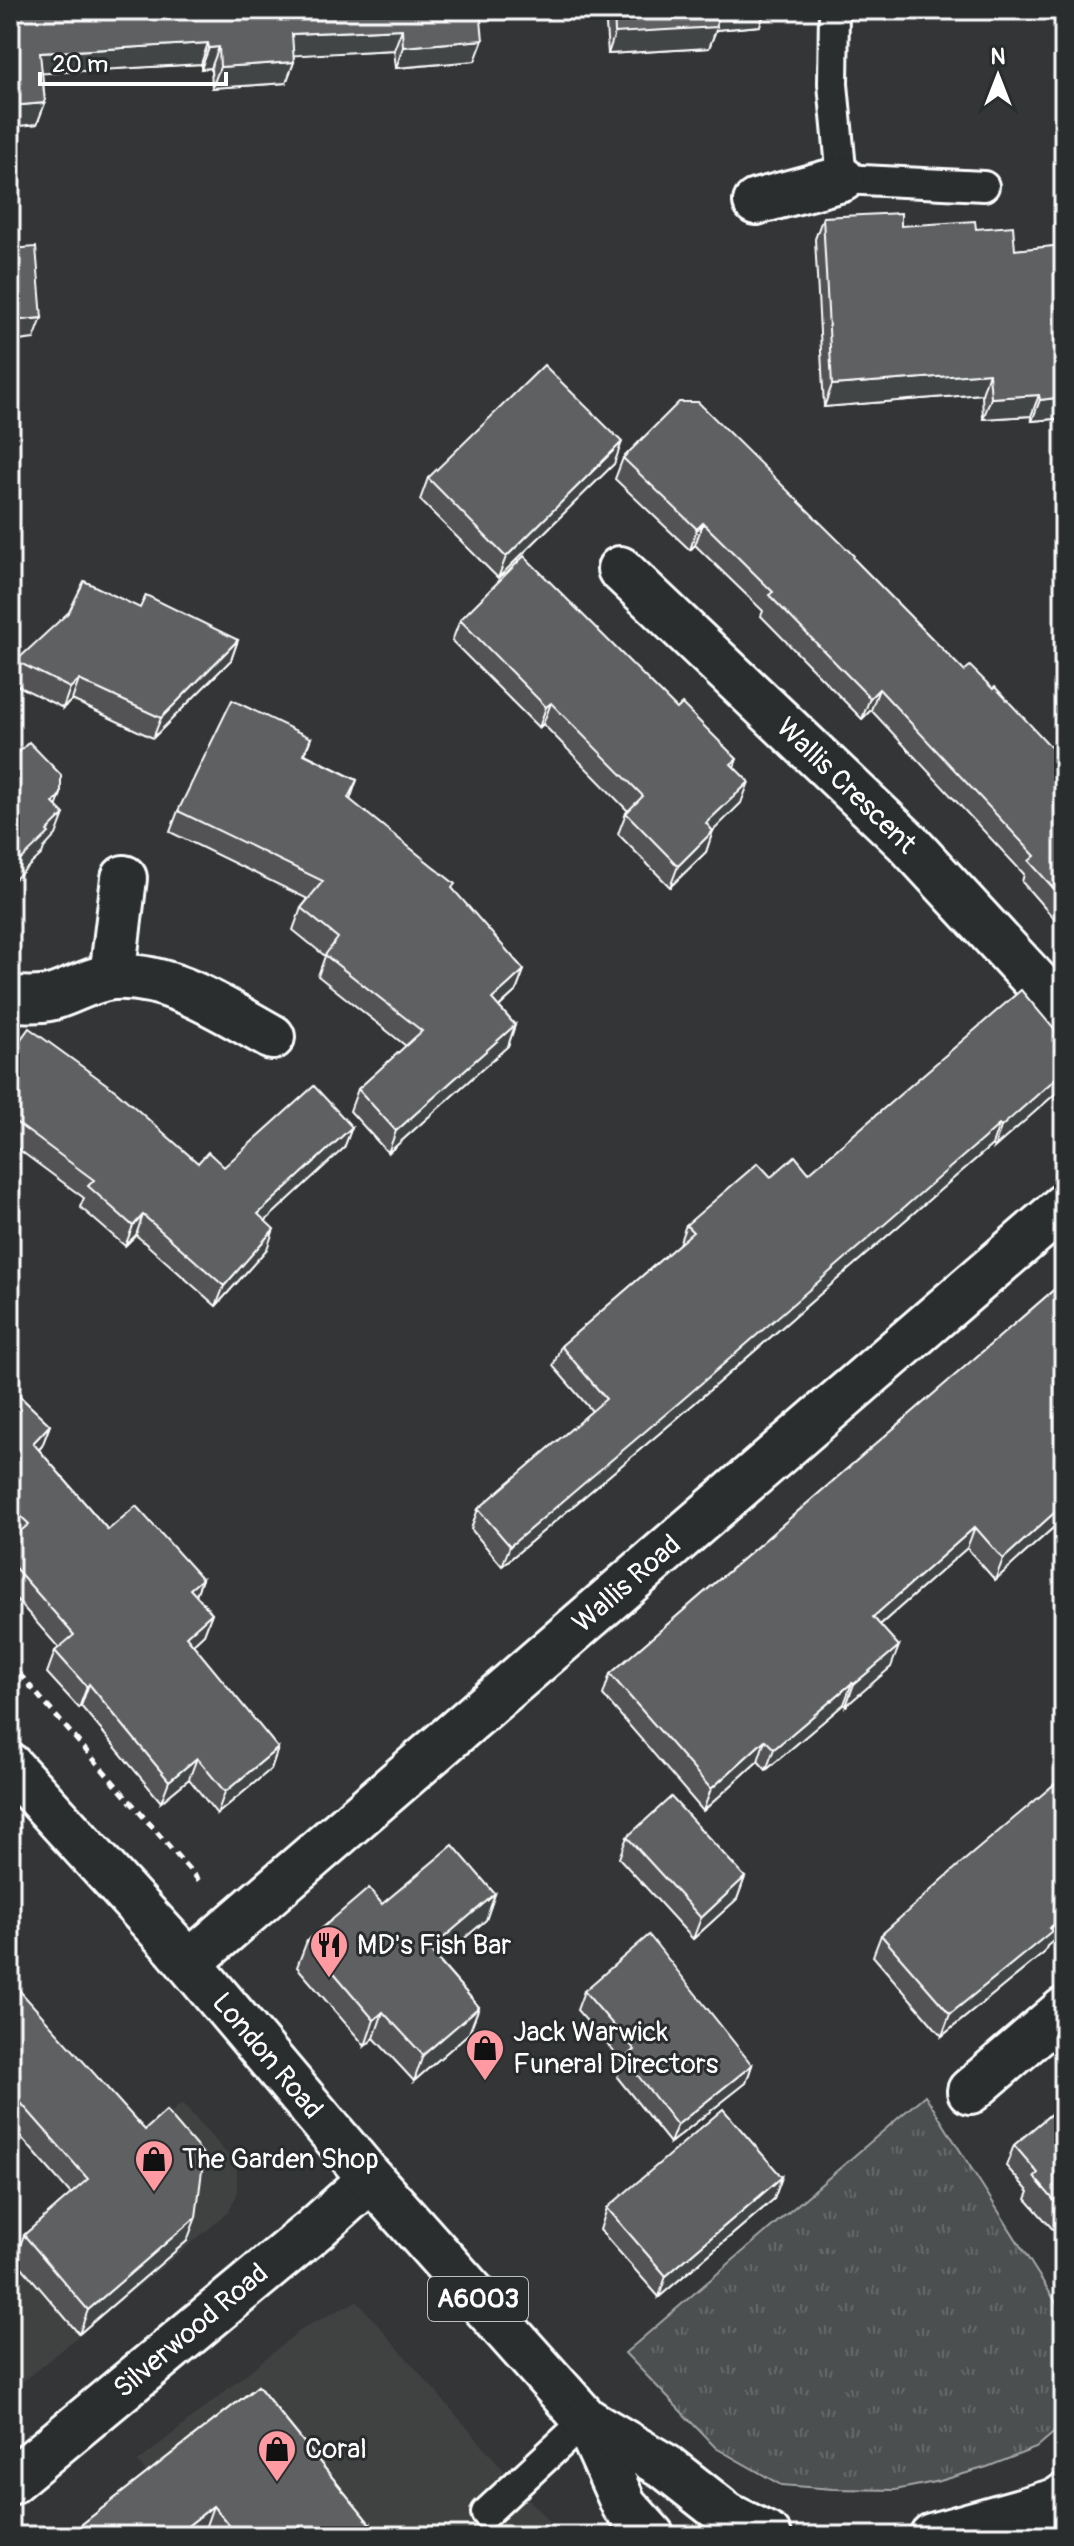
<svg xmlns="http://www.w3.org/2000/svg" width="1074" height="2546" font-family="Pangolin,sans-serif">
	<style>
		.built { fill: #404243 }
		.grass { fill: url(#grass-tufts); stroke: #a6a7a8; stroke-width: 2 }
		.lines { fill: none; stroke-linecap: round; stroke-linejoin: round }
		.lane-casing { stroke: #fff; stroke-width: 34 }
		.street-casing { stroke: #fff; stroke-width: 50 }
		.primary-casing { stroke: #fff; stroke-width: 50 }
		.path { stroke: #fff; stroke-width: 5; stroke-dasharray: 8 6; stroke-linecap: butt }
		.lane { stroke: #2a2d2e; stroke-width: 28 }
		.street { stroke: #2a2d2e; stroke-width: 44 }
		.primary { stroke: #2a2d2e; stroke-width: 44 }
		.wall { fill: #525354; stroke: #fff; stroke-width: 2 }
		.shaded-wall { fill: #424445; stroke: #fff; stroke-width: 2 }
		.building { fill: #5f6162; stroke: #fff; stroke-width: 2 }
		.labels { text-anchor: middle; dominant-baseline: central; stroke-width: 6; stroke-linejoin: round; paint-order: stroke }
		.shield { fill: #2a2d2e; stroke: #bfc0c0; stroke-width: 2 }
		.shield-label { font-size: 26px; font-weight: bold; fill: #fff }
		.street-label { font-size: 28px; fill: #fff; stroke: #2a2d2e }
		.poi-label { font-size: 28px; fill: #fff; stroke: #2a2d2e; text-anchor: start }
	</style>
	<defs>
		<pattern id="grass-tufts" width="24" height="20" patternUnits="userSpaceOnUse" patternTransform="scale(2)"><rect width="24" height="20" fill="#4c4f50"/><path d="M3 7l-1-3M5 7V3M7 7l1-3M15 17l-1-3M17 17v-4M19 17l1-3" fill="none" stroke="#67696a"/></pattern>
	</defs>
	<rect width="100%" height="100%" fill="#333536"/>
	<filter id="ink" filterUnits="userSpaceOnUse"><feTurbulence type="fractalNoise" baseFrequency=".0125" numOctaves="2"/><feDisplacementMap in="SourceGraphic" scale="16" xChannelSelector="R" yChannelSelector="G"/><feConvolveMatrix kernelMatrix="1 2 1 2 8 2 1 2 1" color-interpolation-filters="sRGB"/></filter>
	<g filter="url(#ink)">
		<!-- built -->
		<g class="built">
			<path d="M182,2103L237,2165V2194L228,2213L10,2392V2252Z"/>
			<path d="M357,2301L561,2536H194L138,2462L303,2328Z"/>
		</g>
		<!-- grass -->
		<path class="grass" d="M925,2095L1064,2315V2424L1036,2448L987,2467L940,2481L895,2490L833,2489L781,2485L716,2448L625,2353Z"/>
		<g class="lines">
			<!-- lane casing -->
			<g class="lane-casing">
				<g id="lane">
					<path d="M834,10L833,84L842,179L984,186"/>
					<path d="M486,2513L586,2420"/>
				</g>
			</g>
			<!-- street casing -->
			<g class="street-casing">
				<g id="street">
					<path d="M756,202L842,179"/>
					<path d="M620,569L907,842L1064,1012"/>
					<path d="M112,977L124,878"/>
					<path d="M10,999C24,999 40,1001 53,997C73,991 91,979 112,977C170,973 223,1010 272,1037"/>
					<path d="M189,1963L1064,1206"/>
					<path d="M970,2091L1064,2010"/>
					<path d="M10,2482L315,2229L371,2179"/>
					<path d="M932,2536L1060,2500L1064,2496"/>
				</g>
			</g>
			<!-- primary casing -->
			<g class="primary-casing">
				<g id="primary">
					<path d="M10,1766L177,1949L371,2179L586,2420L624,2505L652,2536"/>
					<path d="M586,2420L666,2467L727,2515L769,2536"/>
				</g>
			</g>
			<!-- path -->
			<path class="path" d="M10,1663L201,1883"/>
			<!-- lane -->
			<use href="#lane" class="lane"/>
			<!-- street -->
			<use href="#street" class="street"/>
			<!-- primary -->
			<use href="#primary" class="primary"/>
		</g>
		<!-- wall -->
		<g class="wall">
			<path d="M10,10H480L475,61L396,68L394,50L293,55L294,62L286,83L212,88L211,68L201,69V64L42,73L45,103L37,124L10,127Z"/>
			<path d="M605,10H765L760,26L716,30L709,48L608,54Z"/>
			<path d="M823,217L901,226L976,229L1015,250L1064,245V418L1032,421L1031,416L983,419L982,394L824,407L815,239Z"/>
			<path d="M623,458L853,558L964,671L1064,761V916L1057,922L1022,882L1024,874L871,710L862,719L761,616L763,611L695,545L690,550L615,479Z"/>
			<path d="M614,464L498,578L420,500L428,478Z"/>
			<path d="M140,608L238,640L231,660L153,738L72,700L63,708L10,682L16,661Z"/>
			<path d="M460,620L677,709L737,759L734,767L741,803L713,830L706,852L670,887L618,834L626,813L628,811L543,724L539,728L452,641Z"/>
			<path d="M311,738L305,754L357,780L350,800L453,890L524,970L516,991L499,1007L515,1025L508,1046L388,1153L350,1111L358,1089L406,1046L318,976L325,956L293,930L301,908L308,899L170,832L178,811Z"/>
			<path d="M10,1054L198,1163L224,1167L352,1127L344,1148L265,1221L267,1249L216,1306L136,1235L125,1246L80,1207L84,1198L10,1143Z"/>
			<path d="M1058,1084L1055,1094L994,1148L992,1145L674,1421L502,1566L471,1529L478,1509L592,1411L553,1366L561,1346L679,1244L686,1225L771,1177L809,1173Z"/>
			<path d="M1064,1281V1518L995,1580L967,1548L880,1625L891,1667L846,1706L844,1704L766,1770L758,1761L703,1811L603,1695L610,1674Z"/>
			<path d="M10,1387L50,1425L42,1446L39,1450L108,1530L202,1579L196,1595L212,1613L204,1634L192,1645L278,1748L271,1769L217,1814L189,1779L161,1802L81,1706L79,1708L47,1673L55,1651L59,1648L10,1592V1540L13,1537L10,1534Z"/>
			<path d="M1064,1776V1932L1047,1946L1044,1953L942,2036L873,1956L881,1935Z"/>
			<path d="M627,1837L745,1877L737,1899L693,1939L619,1858Z"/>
			<path d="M495,1894L486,1920L438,1960L479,2007L469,2033L414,2081L374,2038L365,2046L297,1967L307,1941L382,1904Z"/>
			<path d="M10,1980L187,2241L79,2334L15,2259L24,2235L71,2194L12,2127L10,2129Z"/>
			<path d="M584,1991L752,2065L746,2083L670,2143L617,2077L623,2062L577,2010Z"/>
			<path d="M1064,2103V2234L1060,2230L1056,2233L1026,2199L1029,2192L1006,2166L1014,2145Z"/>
			<path d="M782,2177L774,2199L659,2297L600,2230L607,2208Z"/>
			<path d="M258,2386L370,2524L366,2536H209L204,2531L197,2536H67Z"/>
		</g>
		<!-- shaded-wall -->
		<g class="shaded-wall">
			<path d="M716,10H765L760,26L716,30L709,48L608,54L615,33Z"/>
			<path d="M1049,10H1064V15L1046,17Z"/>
			<path d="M402,29L394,50L284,56L292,34Z"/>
			<path d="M483,40L475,61L396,68L403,47Z"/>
			<path d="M208,43L201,64L33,74L40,53Z"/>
			<path d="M219,47L211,68L201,69L209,48Z"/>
			<path d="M294,62L286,83L212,88L220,67Z"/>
			<path d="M45,103L37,124L10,127V106Z"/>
			<path d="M42,318L34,339L10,342V321Z"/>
			<path d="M989,373L982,394L824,407L832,385Z"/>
			<path d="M1039,395L1031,416L983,419L991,398Z"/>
			<path d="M1064,397V418L1032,421L1040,400Z"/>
			<path d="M622,442L614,464L498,578L506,557Z"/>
			<path d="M703,523L695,545L690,550L697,529Z"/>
			<path d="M238,640L231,660L153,738L161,718Z"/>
			<path d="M79,680L72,700L63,708L70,688Z"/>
			<path d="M879,689L871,710L862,719L870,698Z"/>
			<path d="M551,703L543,724L539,728L546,707Z"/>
			<path d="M749,782L741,803L699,845L706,823Z"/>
			<path d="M61,794L53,816V803Z"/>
			<path d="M64,814L56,835L44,848L42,854L14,880L10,883V865Z"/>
			<path d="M713,831L706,852L670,887L678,866Z"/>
			<path d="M1064,904V916L1057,922Z"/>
			<path d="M524,970L516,991L484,1020L492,999Z"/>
			<path d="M515,1025L508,1046L388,1153L396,1131Z"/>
			<path d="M1064,1065V1079L1058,1084L1055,1094L994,1148L1001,1127Z"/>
			<path d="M999,1125L992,1145L674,1421L502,1566L510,1546Z"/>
			<path d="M352,1127L344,1148L250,1235L258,1214Z"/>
			<path d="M143,1215L136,1235L125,1246L133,1226Z"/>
			<path d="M274,1229L267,1249L216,1306L224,1286Z"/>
			<path d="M50,1425L42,1446L25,1464L33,1443Z"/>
			<path d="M1064,1504V1518L995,1580L1003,1559Z"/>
			<path d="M975,1527L967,1548L865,1638L873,1617Z"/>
			<path d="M202,1579L194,1600L190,1589Z"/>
			<path d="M212,1613L204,1634L178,1658L186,1636Z"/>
			<path d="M899,1646L891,1667L846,1706L854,1684Z"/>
			<path d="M852,1683L844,1704L766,1770L774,1749Z"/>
			<path d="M89,1684L81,1706L79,1708L87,1687Z"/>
			<path d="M765,1740L758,1761L703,1811L711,1789Z"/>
			<path d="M278,1748L271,1769L217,1814L225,1792Z"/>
			<path d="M197,1758L189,1779L161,1802L169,1781Z"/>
			<path d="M745,1877L737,1899L693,1939L701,1918Z"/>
			<path d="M495,1894L486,1920L420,1976L429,1950Z"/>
			<path d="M1064,1917V1932L1047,1946L1044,1953L942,2036L950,2014Z"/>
			<path d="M479,2007L469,2033L414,2081L423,2055Z"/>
			<path d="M383,2012L374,2038L365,2046L374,2020Z"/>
			<path d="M752,2065L746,2083L670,2143L677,2125Z"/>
			<path d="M21,2103L12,2127L10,2129L18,2106Z"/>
			<path d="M782,2177L774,2199L659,2297L666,2276Z"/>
			<path d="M1064,2211V2220L1060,2230L1056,2233Z"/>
			<path d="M196,2217L187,2241L79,2334L88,2310Z"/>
			<path d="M213,2506L204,2531L197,2536H175Z"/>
			<path d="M370,2524L366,2536H355Z"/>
		</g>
		<!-- building -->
		<g class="building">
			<path d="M10,10H480L483,40L403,47L402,29L292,34L294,62L220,67L219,47L209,48L208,43L40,53L45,103L10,106Z"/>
			<path d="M614,10H716L717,27L615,33Z"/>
			<path d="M901,213V226L975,221L976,229L1013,226L1015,250L1064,245V397L1040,400L1039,395L991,398L989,373L832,385L823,217Z"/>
			<path d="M36,247L42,318L10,321V249Z"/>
			<path d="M544,365L622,442L506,557L428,478Z"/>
			<path d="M679,402H698L854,556L853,558L964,671L970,666L993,689L995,687L1064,761V900L1029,861L1035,856L879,689L870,698L769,595L773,592L703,523L697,529L623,458Z"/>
			<path d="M524,556L677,709L682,704L737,759L731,764L749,782L706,823L713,831L678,866L626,813L643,796L551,703L546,707L460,620Z"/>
			<path d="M84,581L140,608L146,595L238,640L161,718L79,680L70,688L16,661L69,612Z"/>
			<path d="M232,700L311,738L304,754L357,780L348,798L455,884L452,888L524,970L492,999L515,1025L396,1131L358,1089L422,1031L325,955L338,938L301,908L323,881L178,811Z"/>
			<path d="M29,742L61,775V794L53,803L64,814L47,831L49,833L22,859L10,865V761Z"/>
			<path d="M1021,990L1064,1041V1065L1059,1069L1062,1073L1001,1127L999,1125L681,1401L510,1546L478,1509L606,1399L561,1346L693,1232L686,1225L758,1163L771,1177L795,1156L809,1173Z"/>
			<path d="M29,1028L116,1091L198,1163L208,1152L224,1167L314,1086L352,1127L258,1214L274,1229L224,1286L143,1215L133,1226L88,1186L94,1180L10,1118V1054Z"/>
			<path d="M1064,1281V1504L1003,1559L975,1527L873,1617L899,1646L854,1684L852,1683L774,1749L765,1740L711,1789L610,1674Z"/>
			<path d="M10,1387L50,1425L33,1443L108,1530L136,1506L202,1579L190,1589L212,1613L186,1636L278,1748L225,1792L197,1758L169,1781L89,1684L87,1687L55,1651L74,1635L10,1562V1540L29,1524L10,1506Z"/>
			<path d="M1064,1776V1917L1049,1928L1052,1931L950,2014L881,1935L960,1864Z"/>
			<path d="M671,1797L745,1877L701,1918L627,1837Z"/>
			<path d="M453,1845L495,1894L429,1950L479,2007L423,2055L383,2012L374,2020L307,1941L369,1888L382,1904Z"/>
			<path d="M649,1935L752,2065L677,2125L624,2058L635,2050L584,1991Z"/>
			<path d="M10,1980L145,2130L166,2111L204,2155L196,2217L88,2310L24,2235L88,2179L21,2103L18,2106L10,2096Z"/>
			<path d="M1064,2103V2212L1034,2177L1038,2173L1014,2145Z"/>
			<path d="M723,2109L782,2177L666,2276L607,2208Z"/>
			<path d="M258,2386L370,2524L355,2536H238L213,2506L175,2536H67Z"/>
		</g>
	</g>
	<!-- icons -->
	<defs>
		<g id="restaurant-pin" transform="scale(2)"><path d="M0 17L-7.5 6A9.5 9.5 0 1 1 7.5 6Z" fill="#ff9aa2" stroke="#2a2d2e"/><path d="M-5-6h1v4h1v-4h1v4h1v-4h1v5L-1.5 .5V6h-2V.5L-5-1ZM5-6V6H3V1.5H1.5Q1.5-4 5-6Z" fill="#111"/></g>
		<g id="shop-pin" transform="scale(2)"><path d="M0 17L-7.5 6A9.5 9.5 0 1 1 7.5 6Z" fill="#ff9aa2" stroke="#2a2d2e"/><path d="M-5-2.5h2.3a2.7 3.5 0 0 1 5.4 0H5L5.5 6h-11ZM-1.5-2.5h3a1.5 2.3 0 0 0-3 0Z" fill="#111"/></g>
	</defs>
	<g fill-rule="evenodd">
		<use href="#restaurant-pin" x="329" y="1945"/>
		<use href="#shop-pin" x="485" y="2048"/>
		<use href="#shop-pin" x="154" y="2159"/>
		<use href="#shop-pin" x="277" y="2449"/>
	</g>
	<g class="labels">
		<!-- shield labels -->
		<rect class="shield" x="428" y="2277" width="100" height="44" rx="6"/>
		<g class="shield-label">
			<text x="478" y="2299">A6003</text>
		</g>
		<!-- street labels -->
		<g class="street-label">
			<text transform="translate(846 786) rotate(44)">Wallis Crescent</text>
			<text transform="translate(627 1584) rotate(-41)">Wallis Road</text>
			<text transform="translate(267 2056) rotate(50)">London Road</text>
			<text transform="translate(191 2331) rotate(-40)">Silverwood Road</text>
		</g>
		<!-- poi labels -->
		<g class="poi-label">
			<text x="357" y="1945">MD's Fish Bar</text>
			<text x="513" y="2032">Jack Warwick<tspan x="513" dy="32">Funeral Directors</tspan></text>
			<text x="182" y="2159">The Garden Shop</text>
			<text x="305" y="2449">Coral</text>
		</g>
	</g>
	<!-- margin -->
	<rect width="1074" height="2546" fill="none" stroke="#2a2d2e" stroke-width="40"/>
	<rect x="20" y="20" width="1034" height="2506" fill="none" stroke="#fff" stroke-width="3" filter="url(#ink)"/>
	<!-- north arrow -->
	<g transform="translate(998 76)" stroke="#2a2d2e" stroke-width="6" paint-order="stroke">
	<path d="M0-6L14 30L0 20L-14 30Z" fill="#ffffff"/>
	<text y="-12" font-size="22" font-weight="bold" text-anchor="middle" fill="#ffffff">N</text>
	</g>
	<!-- scale -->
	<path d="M40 72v12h186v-12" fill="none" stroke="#ffffff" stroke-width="4"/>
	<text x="52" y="72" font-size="24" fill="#ffffff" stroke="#2a2d2e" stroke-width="6" paint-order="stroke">20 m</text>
</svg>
